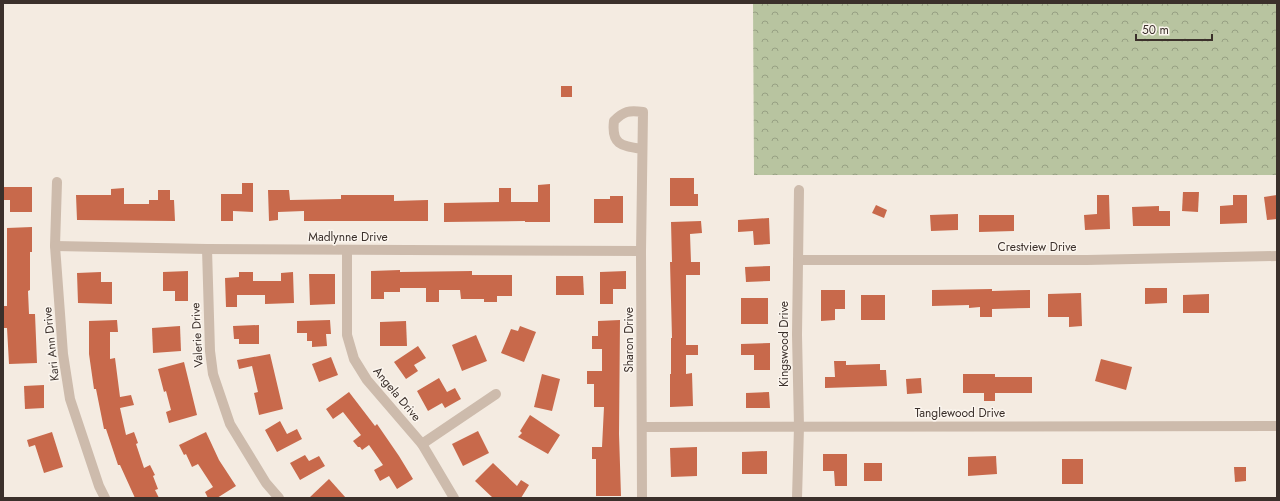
<svg xmlns="http://www.w3.org/2000/svg" width="1280" height="501" font-family="Jost,sans-serif">
	<style>
		.forest { fill: url(#forest-crowns) }
		.building { fill: #c8694b }
		.lines { fill: none; stroke-linecap: round; stroke-linejoin: round }
		.minor { stroke: #cdbbac; stroke-width: 10 }
		.labels { text-anchor: middle; dominant-baseline: central; stroke-width: 3; stroke-linejoin: round; paint-order: stroke }
		.street-label { font-size: 12px; fill: #3b302b; stroke: #fbf5ee }
	</style>
	<defs>
		<pattern id="forest-crowns" width="20" height="18" patternUnits="userSpaceOnUse"><rect width="20" height="18" fill="#b8c4a0"/><path d="M2 6a3 3 0 1 1 6 0M12 15a3 3 0 1 1 6 0" fill="none" stroke="#97a083"/></pattern>
	</defs>
	<rect width="100%" height="100%" fill="#f4ebe1"/>
	<!-- forest -->
	<path class="forest" d="M753,3H1277V175H754Z"/>
	<!-- building -->
	<g class="building">
		<rect x="561" y="86" width="11" height="11"/>
		<path d="M670,178H694V194H698V206H670Z"/>
		<path d="M242,183H253V212L233,211V221H221V194H242Z"/>
		<path d="M550,184V222H525V221L444,222V203L499,202V188H511V202H538V185Z"/>
		<path d="M3,187H32V212H10V200H3Z"/>
		<path d="M124,188V204H149V200H158V190H170V200H174L175,221L77,220L76,195H111V189Z"/>
		<path d="M268,190H289L290,200L341,199V195H394V201L428,200V221H304V211L278,212V220L269,221Z"/>
		<path d="M1183,192H1199L1198,212L1182,211Z"/>
		<path d="M1097,195H1109L1110,229L1085,230L1084,215L1097,214Z"/>
		<path d="M1233,195H1247V223L1220,224V206L1233,205Z"/>
		<path d="M1277,195V219L1267,220L1264,197Z"/>
		<path d="M610,196H623V223H594V199H610Z"/>
		<path d="M876,205L887,210L884,218L872,213Z"/>
		<path d="M1159,206V211H1170V226H1133L1132,207Z"/>
		<path d="M958,214V230L931,231L930,215Z"/>
		<path d="M979,215H1014V231L979,232Z"/>
		<path d="M769,218L770,244L754,245L753,231L738,232V220Z"/>
		<path d="M701,221L702,233L690,234L691,262H700V275H686V345H698V355H686V374L692,373L693,406L670,407V374H671V338H672L670,262H672L671,222Z"/>
		<path d="M32,227V252H30V290L28,291L29,314H35L37,363L9,364L7,328H4L3,306H7V228Z"/>
		<path d="M770,266V281L746,282L745,267Z"/>
		<path d="M400,270V272L472,271V275H512V296H497V302H484V299H461L460,290H439V302H426V288H400V292H384V299H371V271Z"/>
		<path d="M188,271V301H175V291H163V272Z"/>
		<path d="M626,271V289H613V304H600V272Z"/>
		<path d="M101,272V282H112V304L78,303L77,273Z"/>
		<path d="M239,272H253V281H281V273L293,272L294,303L265,304V295H237V307H226L225,278L239,277Z"/>
		<path d="M309,274H335V304L310,305Z"/>
		<path d="M556,276H583L584,295H556Z"/>
		<path d="M1145,288H1167V303L1145,304Z"/>
		<path d="M992,289V291L1030,290V308L992,309V317H980V307L969,308V305L932,306V290Z"/>
		<path d="M821,290H845V309H835V320L821,321Z"/>
		<path d="M1081,293L1082,326L1069,327V317H1048V294Z"/>
		<path d="M1209,294V313H1183V295Z"/>
		<rect x="861" y="295" width="24" height="25"/>
		<rect x="741" y="298" width="27" height="26"/>
		<path d="M117,320L118,332H110V359L115,358L120,397L131,395L134,405L120,408L126,435L134,432L138,443L136,444L144,468L150,465L155,475L153,476L158,489L155,490L159,498H135L120,465H118L106,429H104L96,389H94L89,354V321Z"/>
		<path d="M330,320L331,334H326L327,346L312,347V341H307V333H297V321Z"/>
		<path d="M620,320L619,434L621,496H596V459H592V447H602L604,407H594V384H587V371H602V349H592V336H598V321Z"/>
		<path d="M406,321L407,346H380V322Z"/>
		<path d="M259,325V344H239V339H234L233,326Z"/>
		<path d="M180,326L181,351L153,353L152,328Z"/>
		<path d="M520,326L536,332L524,362L501,353L511,329L518,331Z"/>
		<path d="M476,335L487,361L462,371L452,345Z"/>
		<path d="M770,343V370H754V355H741V344Z"/>
		<path d="M418,346L426,358L414,365L418,371L406,379L394,362Z"/>
		<path d="M270,354L283,409L259,415L254,393L258,392L252,366L239,369L237,360Z"/>
		<path d="M331,357L338,375L319,382L312,364Z"/>
		<path d="M1101,359L1132,367L1126,390L1095,381Z"/>
		<path d="M834,361H846V365L880,364V370H886L887,386L825,388V377H835Z"/>
		<path d="M184,362L197,415L169,423L166,412L171,410L166,391L164,392L158,369Z"/>
		<path d="M542,374L560,379L552,411L534,407Z"/>
		<path d="M963,374H995V377H1032V393H995V401H984V393H963Z"/>
		<path d="M439,378L447,392L455,388L461,399L445,408L442,403L428,411L417,391Z"/>
		<path d="M921,378L922,393L907,394L906,379Z"/>
		<path d="M44,385V408L25,409L24,386Z"/>
		<path d="M349,392L375,426L377,424L399,456L413,479L397,489L389,476L380,481L374,470L383,465L369,445L362,450L360,447H358L353,441L361,435L343,412L333,419L326,409Z"/>
		<path d="M769,392L770,408H746V393Z"/>
		<path d="M530,415L560,435L548,454L518,437L522,433L520,431Z"/>
		<path d="M280,421L287,434L297,429L302,439L277,452L265,430Z"/>
		<path d="M478,431L489,453L463,466L452,444Z"/>
		<path d="M52,432L63,467L44,473L35,445L29,447L27,440Z"/>
		<path d="M206,432L219,460L236,486L217,498H208L205,492L213,487L198,464L192,467L186,454L184,455L179,445Z"/>
		<path d="M697,447V476L671,477L670,448Z"/>
		<path d="M767,451V474H742V452Z"/>
		<path d="M823,454H847V486H835L834,471H823Z"/>
		<path d="M305,455L309,461L319,456L325,466L300,480L290,463Z"/>
		<path d="M996,456L997,474L968,476V457Z"/>
		<rect x="1062" y="459" width="21" height="25"/>
		<path d="M493,463L517,486L521,480L529,485L521,498H493L475,481Z"/>
		<rect x="864" y="463" width="18" height="18"/>
		<path d="M1234,467H1246V481L1235,482Z"/>
		<path d="M329,479L346,498H309Z"/>
	</g>
	<g class="lines">
		<!-- minor -->
		<g class="minor">
			<path d="M57,182L55,246L63,354L70,399L99,486L105,498"/>
			<path d="M55,246L207,249L641,251"/>
			<path d="M207,249L210,351L213,374L230,424L266,483L279,498"/>
			<path d="M347,250V335L354,359L367,380L422,444L454,498"/>
			<path d="M798,260H1087L1277,256"/>
			<path d="M642,427L1277,426"/>
			<path d="M422,444L496,394"/>
			<path d="M642,498L641,251L643,112C629,110 624,111 614,121C611,145 622,146 642,149"/>
			<path d="M797,498L799,427L797,335L799,190"/>
		</g>
	</g>
	<g class="labels">
		<!-- street labels -->
		<g class="street-label">
			<text x="348" y="237">Madlynne Drive</text>
			<text x="1037" y="247">Crestview Drive</text>
			<text transform="translate(197 335) rotate(-93)">Valerie Drive</text>
			<text transform="translate(629 340) rotate(-90)">Sharon Drive</text>
			<text transform="translate(51 344) rotate(-96)">Kari Ann Drive</text>
			<text transform="translate(784 344) rotate(-90)">Kingswood Drive</text>
			<text transform="translate(397 394) rotate(50)">Angela Drive</text>
			<text x="960" y="413">Tanglewood Drive</text>
		</g>
	</g>
	<!-- border -->
	<rect width="1280" height="501" fill="none" stroke="#3b302b" stroke-width="8"/>
	<!-- scale -->
	<path d="M1136 34v6h76v-6" fill="none" stroke="#3b302b" stroke-width="2"/>
	<text x="1142" y="34" font-size="12" fill="#3b302b" stroke="#fbf5ee" stroke-width="3" paint-order="stroke">50 m</text>
</svg>
